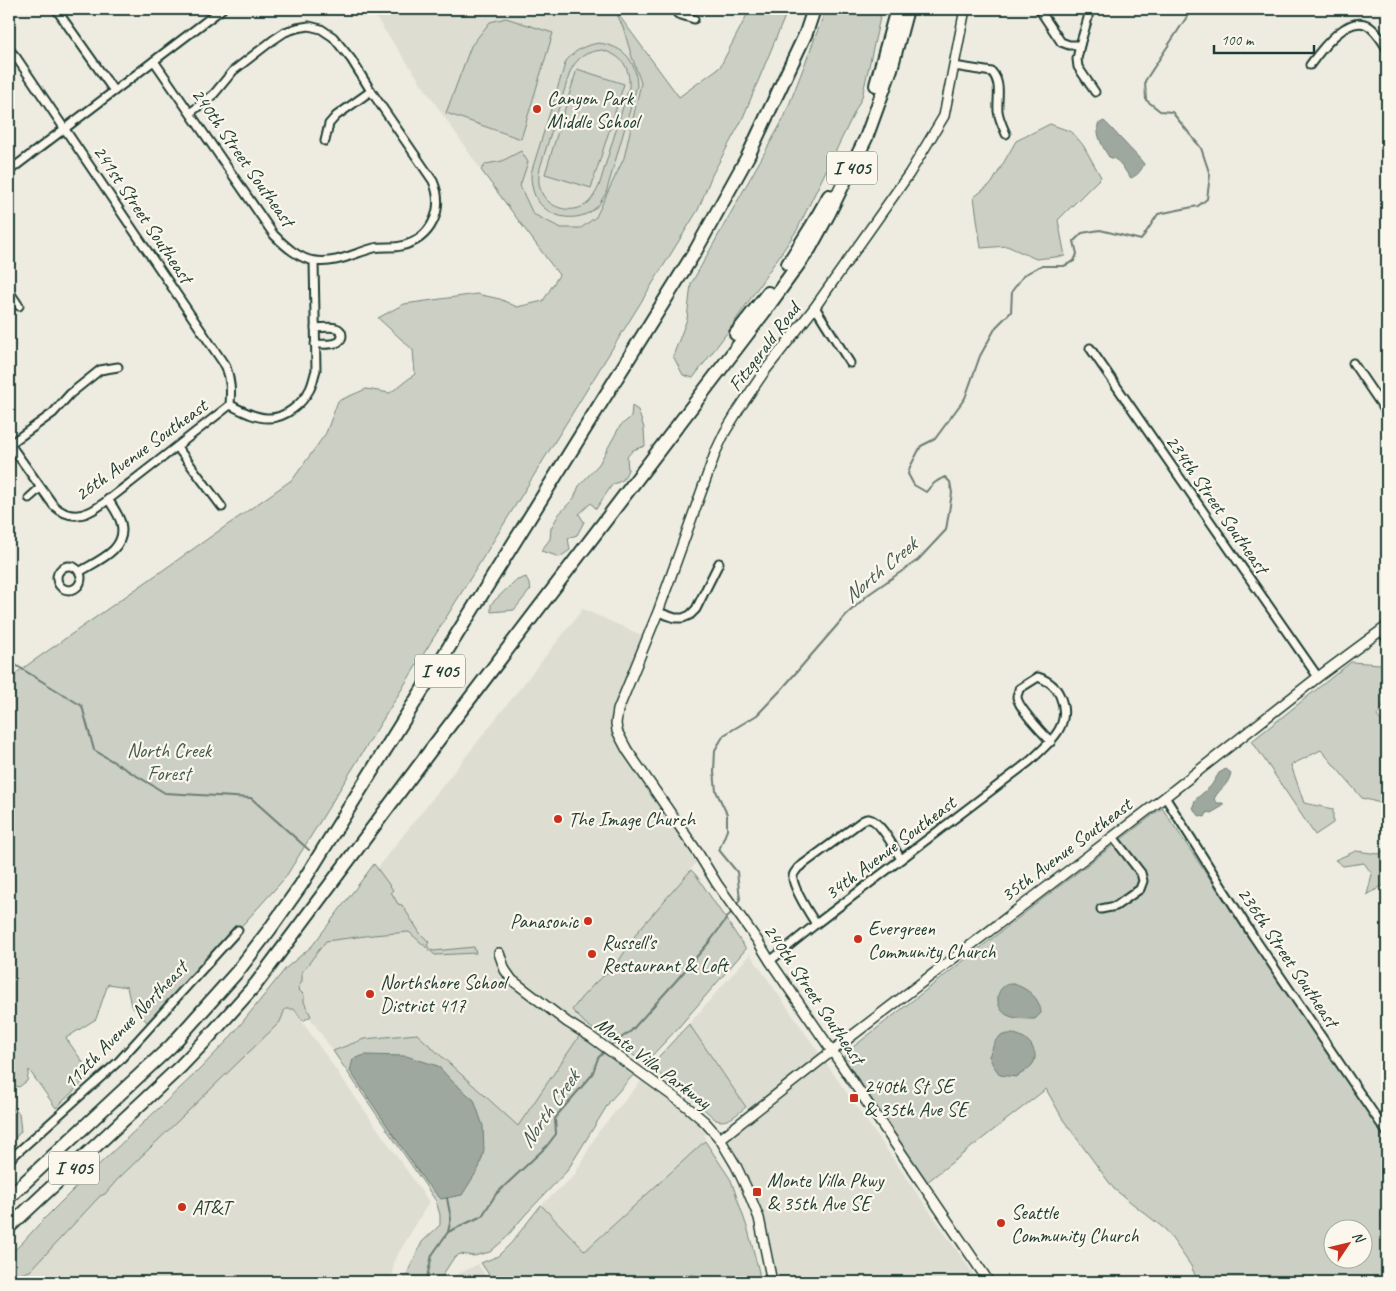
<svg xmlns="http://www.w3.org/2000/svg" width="1396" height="1291" font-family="Caveat,sans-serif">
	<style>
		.built { fill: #ddddd2 }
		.green { fill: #cbcfc4; stroke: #75867c; fill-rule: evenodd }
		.water { fill: #9fa89f; stroke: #6c7d74 }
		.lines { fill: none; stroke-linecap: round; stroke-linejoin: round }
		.stream { stroke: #6c7d74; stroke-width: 2 }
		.minor-casing { stroke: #1f3d34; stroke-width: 11 }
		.tertiary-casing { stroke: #1f3d34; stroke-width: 12 }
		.motorway-casing { stroke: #1f3d34; stroke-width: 16 }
		.minor { stroke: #fbf7ec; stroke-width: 7 }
		.tertiary { stroke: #fbf7ec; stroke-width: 9 }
		.motorway { stroke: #fbf7ec; stroke-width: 12 }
		.poi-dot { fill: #c8321e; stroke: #fbf7ec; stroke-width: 2 }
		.labels { text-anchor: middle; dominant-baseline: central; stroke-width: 4.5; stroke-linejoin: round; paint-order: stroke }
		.shield { fill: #fbf7ec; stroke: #61756b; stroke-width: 1 }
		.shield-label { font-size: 19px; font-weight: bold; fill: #1f3d34 }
		.poi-label { font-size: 20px; fill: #1f3d34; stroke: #fbf7ec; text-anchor: start }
		.street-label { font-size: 20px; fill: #1f3d34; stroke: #fbf7ec }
		.park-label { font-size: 20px; fill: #415a51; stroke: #fbf7ec }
		.water-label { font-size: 21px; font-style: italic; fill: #455d54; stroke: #fbf7ec }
	</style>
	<rect width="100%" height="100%" fill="#eeece1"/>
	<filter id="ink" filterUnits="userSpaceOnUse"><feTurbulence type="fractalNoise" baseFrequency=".02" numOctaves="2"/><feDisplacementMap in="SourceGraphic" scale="10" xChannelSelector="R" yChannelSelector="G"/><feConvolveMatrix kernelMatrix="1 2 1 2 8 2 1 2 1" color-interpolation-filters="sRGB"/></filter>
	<g filter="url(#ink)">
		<!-- built -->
		<g class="built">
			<path d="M370,9H615L623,27L631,54L641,83L624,158L596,217L581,228H561L533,214L520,186L528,162L521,151L502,161L486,164L481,170Z"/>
			<path d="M583,609L648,638L618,710L617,731L699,858L518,1126L417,1034L364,1039L333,1051L286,983Z"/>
			<path d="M750,954L979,1282H777L761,1208L725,1140L754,1118L689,1024Z"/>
			<path d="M287,1000L429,1202L394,1261L392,1282H9Z"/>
			<path d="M644,1078L705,1122V1141L585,1251L541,1205L574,1176L598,1132Z"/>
			<path d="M478,1264L490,1282H453L456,1275Z"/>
			<path d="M686,1274L744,1282H684Z"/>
		</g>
		<!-- green -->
		<g class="green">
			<path d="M750,9H788L742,120L712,175L698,210L285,878L151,1026L131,1006L127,987L108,984L96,1019L66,1038L91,1074L56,1108L29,1070L27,1081L19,1087L9,1084V678L293,479L326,433L338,401L366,389L390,393L415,374L413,350L378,318L404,304L477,294L500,299L517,307L543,301L559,275L481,170L486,164L502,161L521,151L528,162L520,186L533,214L561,228H581L596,217L624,158L641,83L631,54L623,27L615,10L679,97L720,67Z"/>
			<path d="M826,9H882L862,97L797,230L727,333L693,378L683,375L673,356L687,319L691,284L784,118Z"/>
			<path d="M506,18L553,33L521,139L446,113L471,46L490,22Z"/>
			<path d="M599,43C625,47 636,60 637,86L606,193C604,196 602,200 600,203C584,225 547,221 535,196C532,189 531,182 531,173L566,61C577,49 583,46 599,43ZM602,50C622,56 630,66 629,87L599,186C596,192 593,198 588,203C572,216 545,208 540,188C538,181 539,175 540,168L570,72C577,57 586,52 602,50Z"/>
			<path d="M577,69L624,84L591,188L545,174Z"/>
			<path d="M1050,124L1072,132L1083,145L1101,177L1058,220L1065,256L1036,259L1007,246L981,248L974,197L992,183L1016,141Z"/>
			<path d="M632,406L638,410L644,428L645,446L633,450L627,457L628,470L623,480L612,485L596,509L591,503L579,514L584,522L577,535L568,538L570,550L560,557L541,551L550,539L551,528L559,514L574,498L579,486L599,464L620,426L631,417Z"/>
			<path d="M526,577L531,589L514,610L491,612V604L515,581Z"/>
			<path d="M1387,661V699L1377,716L1387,728V805L1362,798L1321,750L1291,765L1304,803L1333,809V823L1315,835L1252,741L1351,662L1381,664Z"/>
			<path d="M1162,808L1250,938L1387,1133V1282H1198L1191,1266L1166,1230L1114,1189L1064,1121L1046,1089L927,1182L844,1058L848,1051L1040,901ZM1334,1228H1364V1258H1334Z"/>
			<path d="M1387,848V883L1367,895L1372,874L1364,863L1343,866L1335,860L1356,851L1379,854Z"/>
			<path d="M374,864L393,890L391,892L398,904L402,905L420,933L429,942L427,945L431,950L434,951L474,947L476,953L435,955L409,932L373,935L326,941L302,972V981L298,989L304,995V1002L311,1016L303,1021L294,1009H285L280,1022L117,1180L105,1194L100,1196L30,1271L21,1274L12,1282H9V1255L22,1243L41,1222L89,1174L197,1072L228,1040L286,968L312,946Z"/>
			<path d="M691,870L696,875L746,949L678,1028L645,1063L587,1025L572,1010L581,998L597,981L615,967L638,931Z"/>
			<path d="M689,1024L746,1107C737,1114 728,1124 716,1120L685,1092L649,1067Z"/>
			<path d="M417,1034L518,1126L580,1035L635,1073L610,1101L567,1171L525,1215L505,1239L490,1252L474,1256L460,1254L453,1259L438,1282H403L422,1242L440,1225V1215L436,1201L333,1051L364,1039Z"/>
			<path d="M9,1107L19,1113L21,1131L9,1146Z"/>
			<path d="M705,1141L731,1180L748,1230L759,1272V1282H744L686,1274L684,1282H494L481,1263L498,1256L512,1242L541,1205L585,1251Z"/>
		</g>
		<!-- water -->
		<g class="water">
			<path d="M1104,121C1112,128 1117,135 1124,142C1131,150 1138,156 1144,164C1141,171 1138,175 1131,178C1123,170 1122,160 1109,157C1103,148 1096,135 1098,124Z"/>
			<path d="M1226,769L1231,773C1227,788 1221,786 1214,799L1217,803H1223V806L1211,813L1207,812L1205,817L1200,816L1195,812L1193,807L1195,800L1211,786L1219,773Z"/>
			<path d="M1014,984C1028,989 1040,998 1041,1013L1035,1019C1026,1019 1015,1019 1007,1015C996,1009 994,991 1006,985C1008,984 1011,984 1014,984Z"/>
			<path d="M1008,1034C1012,1034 1017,1034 1020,1036C1031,1040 1040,1055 1032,1065C1028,1070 1021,1074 1016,1077L1000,1075L993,1065L989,1056C995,1045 993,1036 1008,1034Z"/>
			<path d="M365,1055L406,1056L438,1066L453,1082L474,1100L483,1126L484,1151L479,1168L462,1195L441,1199L426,1183L350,1071L353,1059Z"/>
		</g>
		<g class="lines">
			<!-- stream -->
			<g class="stream">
				<path d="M9,661L82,706L94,750L165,793L251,798L309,850"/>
				<path d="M736,905L740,899L737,872L719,850L727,830V814L716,791L714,772L715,750L724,735L757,715L781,690L846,615L869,594L918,560L946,530L952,493L950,482L945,477C936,481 932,484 926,492L914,485L908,474L910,467L921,446L935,439L965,398L980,356L996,327L1011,312L1012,291L1024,275L1040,266H1064L1074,261L1077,254L1074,241L1082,233L1100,230L1141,240L1158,214L1198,206L1207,199L1210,175L1201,148L1172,112L1160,111L1146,100L1145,81L1192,9"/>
				<path d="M608,1047L631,1031L675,982L711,940L732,911"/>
				<path d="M447,1198L451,1219L448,1232"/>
				<path d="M426,1282L432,1255L448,1232L482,1216L496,1194L546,1147L556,1134L555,1119L558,1114L592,1075L598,1058L605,1051"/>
			</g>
			<!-- minor casing -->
			<g class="minor-casing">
				<g id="minor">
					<path d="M56,9L114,91"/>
					<path d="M674,9L678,14L694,19"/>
					<path d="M1039,9L1061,42L1069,45H1080L1077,59L1078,67L1095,92"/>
					<path d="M1080,45L1088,18V9"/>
					<path d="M9,49L16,57L226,367C231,380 231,391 230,405"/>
					<path d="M154,61L274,235C285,246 299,259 315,261C337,264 354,253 374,248C383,246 393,248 401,246C432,239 445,209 433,181L371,91L351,59L333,37L321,29L309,26L297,28L285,32L273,40L233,71L214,94L190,113"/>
					<path d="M1310,65C1320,51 1347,15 1367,25C1376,30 1382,41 1387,49"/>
					<path d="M954,66L992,72C1002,84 997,97 998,111C999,119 1003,127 1006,134"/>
					<path d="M325,141L329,124L336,116L371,91"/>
					<path d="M9,171L222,9"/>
					<path d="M9,291L19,306"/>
					<path d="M815,307L850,363"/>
					<path d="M315,328C322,328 330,326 336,328C344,330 344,341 336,343C330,345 322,344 315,344"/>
					<path d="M1090,348L1318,677"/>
					<path d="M1353,363L1387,413"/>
					<path d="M230,405C241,410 254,418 267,418C285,419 302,404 310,389C313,383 314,376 316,370L314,261"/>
					<path d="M9,443L54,506C64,515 76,518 89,512C101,507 119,491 130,483C163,457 197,431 230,405"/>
					<path d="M10,444L53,413L70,394L100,370L118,367"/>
					<path d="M177,447L222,507"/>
					<path d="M29,498L40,488"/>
					<circle cx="69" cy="578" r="12"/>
					<path d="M79,572C97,561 128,550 121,523C119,515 113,507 108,499"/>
					<path d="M658,612L675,618H683L690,615L696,609L719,563"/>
					<path d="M1381,631L1387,639"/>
					<path d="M1165,797L1253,936L1387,1133"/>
					<path d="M1101,909L1116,906L1140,889L1143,881L1141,873L1113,837"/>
					<path d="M816,924C809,913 795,892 793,879C792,875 795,872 798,868L862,821C863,820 868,818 869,819C880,820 895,850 901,859"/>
					<path d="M770,961L816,924L1030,761C1049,743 1073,726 1060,696C1056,686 1049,681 1038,677L1019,689C1019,692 1017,694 1017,697C1018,708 1043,733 1051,742"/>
					<path d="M9,1160L119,1061L238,930"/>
				</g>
			</g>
			<!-- tertiary casing -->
			<g class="tertiary-casing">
				<g id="tertiary">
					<path d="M965,9L944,116L909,174L815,307L764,372L739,409L725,432L716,451L658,612L618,710L616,723L617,731L627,750L698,853L717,884L757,940L770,961L832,1051L989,1282"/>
					<path d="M499,953L505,970L512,980L567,1022L591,1037L685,1105L705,1122L720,1139L736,1166L747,1189L759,1218L772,1282"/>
					<path d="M720,1139L832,1051L1165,797L1318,677L1387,626"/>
				</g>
			</g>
			<!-- motorway casing -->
			<g class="motorway-casing">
				<g id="motorway">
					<path d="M876,85L897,9"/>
					<path d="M788,264L812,226L829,196"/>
					<path d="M736,334L768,293"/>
					<path d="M9,1197L171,1046L237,972L270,929L301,885L696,250L748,156L806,33L814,9"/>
					<path d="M9,1227L180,1067L207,1039L256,984L430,751L764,312L810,248L828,215L866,138L891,69L907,9"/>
				</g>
			</g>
			<!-- minor -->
			<use href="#minor" class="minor"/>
			<!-- tertiary -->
			<use href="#tertiary" class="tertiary"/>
			<!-- motorway -->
			<use href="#motorway" class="motorway"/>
		</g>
	</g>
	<!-- markers -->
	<g class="poi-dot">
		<circle cx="537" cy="109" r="5"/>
		<circle cx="558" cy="819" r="5"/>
		<circle cx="588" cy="921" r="5"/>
		<circle cx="858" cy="939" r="5"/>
		<circle cx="592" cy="954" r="5"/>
		<circle cx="370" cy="994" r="5"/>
		<rect x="849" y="1093" width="10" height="10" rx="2.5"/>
		<rect x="752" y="1187" width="10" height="10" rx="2.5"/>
		<circle cx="182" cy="1207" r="5"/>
		<circle cx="1001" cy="1223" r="5"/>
	</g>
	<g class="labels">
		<!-- shield labels -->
		<g class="shield">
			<rect x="827" y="151.5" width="50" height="33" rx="4"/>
			<rect x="415" y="654.5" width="50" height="33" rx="4"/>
			<rect x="49" y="1151.5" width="50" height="33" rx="4"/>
		</g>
		<g class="shield-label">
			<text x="852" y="168">I 405</text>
			<text x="440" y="671">I 405</text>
			<text x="74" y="1168">I 405</text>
		</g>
		<!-- poi labels -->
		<g class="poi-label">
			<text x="547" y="98">Canyon Park<tspan x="547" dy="23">Middle School</tspan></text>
			<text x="568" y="819">The Image Church</text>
			<text x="578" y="921" text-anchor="end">Panasonic</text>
			<text x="868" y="928">Evergreen<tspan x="868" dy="23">Community Church</tspan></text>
			<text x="602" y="942">Russell's<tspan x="602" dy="23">Restaurant &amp; Loft</tspan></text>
			<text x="380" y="982">Northshore School<tspan x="380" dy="23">District 417</tspan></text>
			<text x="864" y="1086">240th St SE<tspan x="864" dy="23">&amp; 35th Ave SE</tspan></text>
			<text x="767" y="1180">Monte Villa Pkwy<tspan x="767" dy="23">&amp; 35th Ave SE</tspan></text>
			<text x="192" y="1207">AT&amp;T</text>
			<text x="1011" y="1212">Seattle<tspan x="1011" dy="23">Community Church</tspan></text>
		</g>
		<!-- street labels -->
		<g class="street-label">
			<text transform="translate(243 157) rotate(55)">240th Street Southeast</text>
			<text transform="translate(143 214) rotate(56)">241st Street Southeast</text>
			<text transform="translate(764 347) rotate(-53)">Fitzgerald Road</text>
			<text transform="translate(141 450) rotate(-36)">26th Avenue Southeast</text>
			<text transform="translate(1217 504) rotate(55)">234th Street Southeast</text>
			<text transform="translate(890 848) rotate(-37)">34th Avenue Southeast</text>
			<text transform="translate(1066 850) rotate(-37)">35th Avenue Southeast</text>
			<text transform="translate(1288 957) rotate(56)">236th Street Southeast</text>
			<text transform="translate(814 994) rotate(56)">240th Street Southeast</text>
			<text transform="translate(125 1025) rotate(-46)">112th Avenue Northeast</text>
			<text transform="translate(653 1063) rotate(37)">Monte Villa Parkway</text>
		</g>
		<!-- park labels -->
		<g class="park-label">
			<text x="169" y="750">North Creek<tspan x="169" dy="23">Forest</tspan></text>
		</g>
		<!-- water labels -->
		<g class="water-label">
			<text transform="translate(880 570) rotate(-40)">North Creek</text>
			<text transform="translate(549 1109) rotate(-55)">North Creek</text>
		</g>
	</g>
	<!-- margin -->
	<rect width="1396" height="1291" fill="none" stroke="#fbf7ec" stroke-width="30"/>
	<rect x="15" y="15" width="1366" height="1261" fill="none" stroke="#1f3d34" stroke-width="2" filter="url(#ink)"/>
	<!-- north arrow -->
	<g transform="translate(1348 1244) rotate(55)"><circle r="24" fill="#fbf7ec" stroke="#a3ada2"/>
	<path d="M0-4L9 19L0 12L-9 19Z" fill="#c8321e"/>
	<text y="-8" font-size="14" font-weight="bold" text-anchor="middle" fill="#1f3d34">N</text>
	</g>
	<!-- scale -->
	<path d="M1214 45v8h100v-8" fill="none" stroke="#1f3d34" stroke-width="2.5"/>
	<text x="1221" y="45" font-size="15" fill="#1f3d34" stroke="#fbf7ec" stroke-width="4" paint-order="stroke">100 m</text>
</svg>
